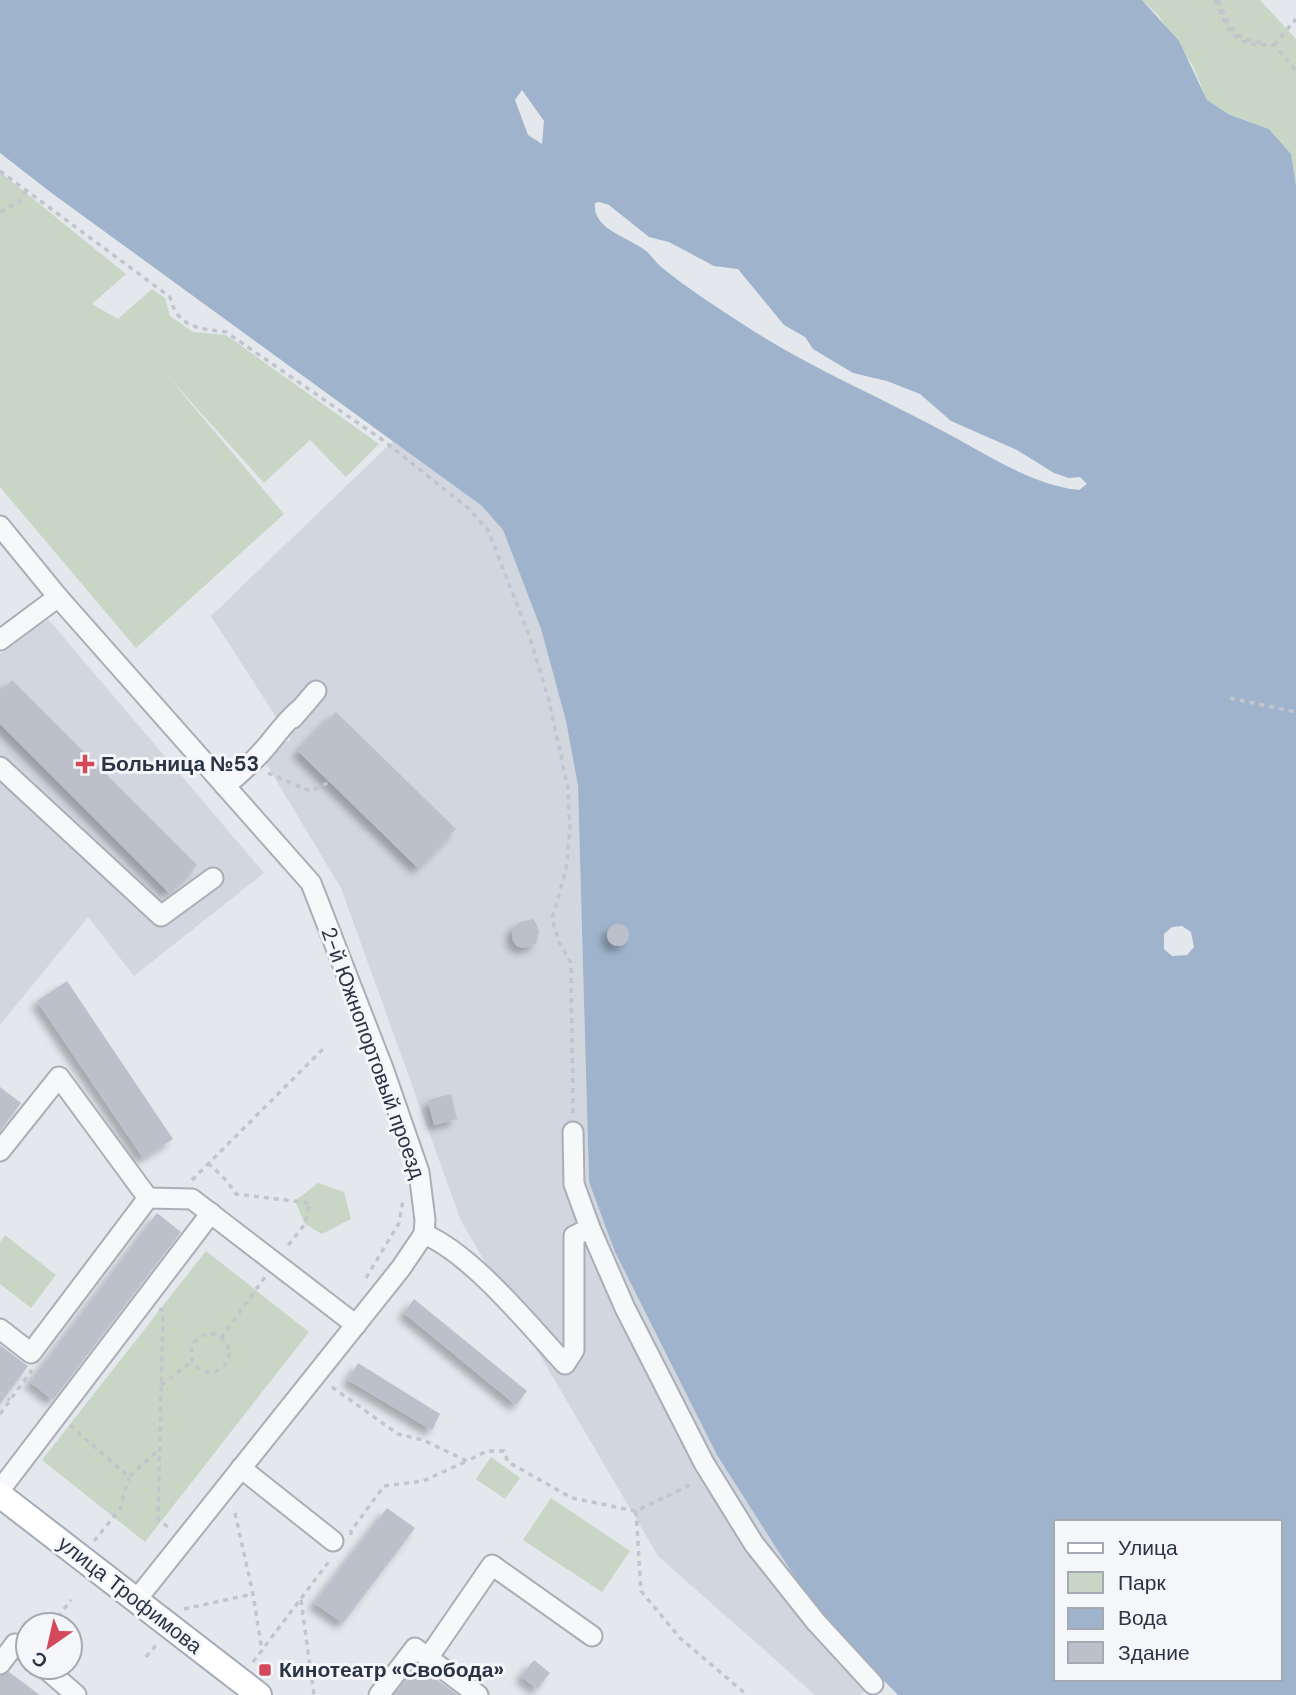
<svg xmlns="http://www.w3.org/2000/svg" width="1296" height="1695" font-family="'DM Sans',sans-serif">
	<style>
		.built { fill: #d2d6de }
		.green { fill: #c9d6c5 }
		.water { fill: #9fb4cc; fill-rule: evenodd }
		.building { fill: #bbc0ca; filter: url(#shadow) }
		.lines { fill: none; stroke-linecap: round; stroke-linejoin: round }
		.minor-casing { stroke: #a9aeb7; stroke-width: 23 }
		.major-casing { stroke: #a3abb8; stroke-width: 28 }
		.path { stroke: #c2c5cb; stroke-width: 3.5; stroke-dasharray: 5 5; stroke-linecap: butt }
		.minor { stroke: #f7f8fa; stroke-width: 19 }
		.major { stroke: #fff; stroke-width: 24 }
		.poi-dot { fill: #d1495b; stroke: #f4f6f9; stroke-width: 2.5 }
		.labels { text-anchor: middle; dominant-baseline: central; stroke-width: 6; stroke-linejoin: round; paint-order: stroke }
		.poi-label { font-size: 21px; font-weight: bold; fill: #2b3445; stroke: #f4f6f9; text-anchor: start }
		.street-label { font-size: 21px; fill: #2b3445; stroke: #f4f6f9 }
	</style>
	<defs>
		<filter id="shadow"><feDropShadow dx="-6" dy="6" stdDeviation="3.5" flood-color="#0004"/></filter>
	</defs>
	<rect width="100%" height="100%" fill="#e4e7ec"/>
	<!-- built -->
	<g class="built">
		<path d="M393,441L482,506L503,530L541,629L566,721L578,786L589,1182L718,1455L796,1579L830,1626L879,1678L860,1695H815L658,1556L461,1221L341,888L258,750L291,740L211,616Z"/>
		<path d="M48,619L264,873L134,976L88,917L0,1025V654Z"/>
	</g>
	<!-- green -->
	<g class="green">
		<path d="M1142,0H1260L1296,39V185L1291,154L1269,129L1230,115L1207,100L1192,64L1158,15Z"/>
		<path d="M0,172L126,274L92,304L118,319L152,289L165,298L170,316L193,332L226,335L379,444L346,477L310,440L264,483L165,373L284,514L136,648L0,487Z"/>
		<path d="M318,1183L344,1192L351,1219L322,1234L305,1224L295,1201Z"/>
		<path d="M5,1235L56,1275L31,1308L0,1284V1242Z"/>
		<path d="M206,1251L309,1332L145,1542L42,1460Z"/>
		<path d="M491,1457L520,1478L505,1499L476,1479Z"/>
		<path d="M551,1498L630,1551L602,1592L523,1540Z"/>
	</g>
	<!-- water -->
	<path class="water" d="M0,0H1142L1179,41L1207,100L1230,115L1269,129L1291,154L1296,185V1695H898L830,1626L796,1579L717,1455L615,1252L589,1182L578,786L566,721L541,629L503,530L482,506L53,194L0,153ZM522,90L544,121L542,144L528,135L515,100ZM599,202L609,205L649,237L669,242L714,266L738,269L784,325L805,337L813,349L853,373L887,381L920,394L951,421L1017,450L1054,473L1069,478L1080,477L1087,484L1079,490C1028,484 984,452 939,429C877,396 811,368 752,330C721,310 688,289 660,266C655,261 651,255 646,251C629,237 592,230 595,203ZM1182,926L1191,932L1194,947L1187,955L1172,956L1164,949V934L1172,927ZM1056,1522H1280V1679H1056Z"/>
	<!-- building -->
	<g class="building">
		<path d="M12,680L197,865L169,893L0,724V692Z"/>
		<path d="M336,712L456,829L418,868L298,751Z"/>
		<path d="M534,919L539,931L536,944L523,948L517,946L513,941L512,929L520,922Z"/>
		<circle cx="618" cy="935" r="11"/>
		<path d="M67,981L173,1139L143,1158L37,1001Z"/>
		<path d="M0,1087L21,1103L0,1131Z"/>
		<path d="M451,1094L457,1119L434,1125L428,1100Z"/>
		<path d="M157,1213L181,1232L53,1400L30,1382Z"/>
		<path d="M414,1299L527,1391L516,1405L404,1313Z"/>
		<path d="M0,1345L28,1366L0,1404Z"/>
		<path d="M358,1363L440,1414L432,1430L348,1380Z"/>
		<path d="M387,1508L415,1528L343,1623L314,1603Z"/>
		<path d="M534,1660L550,1673L537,1689L521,1676Z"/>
		<path d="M417,1665L421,1668L458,1695H394Z"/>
		<path d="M9,1672L40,1695H0V1676Z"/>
	</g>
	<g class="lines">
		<!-- minor casing -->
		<g class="minor-casing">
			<g id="minor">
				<path d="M0,526L58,597L311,883L384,1071L419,1172L425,1220L424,1234L401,1268L137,1599"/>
				<path d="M0,640L58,597"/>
				<path d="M293,718L316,691"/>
				<path d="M0,767L161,916L213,878"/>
				<path d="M225,786C235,778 245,769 254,760C271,744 281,725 299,710"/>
				<path d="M573,1132L574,1184L590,1228L625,1308L704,1463L754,1544L816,1622L873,1684"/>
				<path d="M0,1151L59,1077L148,1198"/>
				<path d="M148,1198L192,1199L356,1325"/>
				<path d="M424,1234C472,1254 529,1325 565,1364L574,1350V1236L590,1228"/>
				<path d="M0,1329L31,1353L148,1198"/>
				<path d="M241,1468L333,1541"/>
				<path d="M0,1490L211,1213"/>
				<path d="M428,1658L492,1565L592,1636"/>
				<path d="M0,1664L15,1644L28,1654"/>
				<path d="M44,1667L76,1695"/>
				<path d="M379,1695L415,1648L478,1695"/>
			</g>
		</g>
		<!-- major casing -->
		<g class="major-casing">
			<path id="major" d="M0,1495L259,1695"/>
		</g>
		<!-- path -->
		<g class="path">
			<path d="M1215,0C1230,35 1233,46 1274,45L1296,71"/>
			<path d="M1218,0C1229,26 1232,39 1263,43"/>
			<path d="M1274,45L1296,19"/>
			<path d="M0,171L170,297C177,327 199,329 226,332L384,441L468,508L488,530L529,635L549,701L568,788L570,829L566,870L552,919L559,942L571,963L573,1115"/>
			<path d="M0,212L19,202L26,191"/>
			<path d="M1230,698L1296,712"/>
			<path d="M268,773L310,791L330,782"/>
			<path d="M208,1163L227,1181L236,1194L310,1203L305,1224L286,1248"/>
			<path d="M192,1180L325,1047"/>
			<path d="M366,1278L399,1223L403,1200"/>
			<path d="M159,1309L163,1311L158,1519L168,1527"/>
			<circle cx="210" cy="1353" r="19"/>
			<path d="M221,1338L265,1277"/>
			<path d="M161,1385L193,1361"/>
			<path d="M332,1387L398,1434L423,1440L467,1461L487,1451H504L508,1462L572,1498L636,1511L694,1483"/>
			<path d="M0,1392L10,1400"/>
			<path d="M0,1414L32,1370"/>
			<path d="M70,1425L129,1477L159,1449"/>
			<path d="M636,1511L641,1591L680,1638L747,1695"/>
			<path d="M235,1513L253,1594L262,1651"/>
			<path d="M351,1535V1531L384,1486L423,1481L467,1461"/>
			<path d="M94,1541L120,1509L129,1477"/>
			<path d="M301,1600L314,1695"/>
			<path d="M184,1609L253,1594"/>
			<path d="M52,1625L71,1600"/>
			<path d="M146,1657L158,1643"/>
			<path d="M253,1662L330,1560"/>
		</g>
		<!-- minor -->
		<use href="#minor" class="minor"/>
		<!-- major -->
		<use href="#major" class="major"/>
	</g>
	<!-- markers -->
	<g class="poi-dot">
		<path d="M81.5 753.5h7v7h7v7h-7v7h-7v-7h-7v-7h7z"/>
		<rect x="258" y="1663" width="14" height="14" rx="3.5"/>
	</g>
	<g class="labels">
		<!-- poi labels -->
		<g class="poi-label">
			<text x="101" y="764">Больница №53</text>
			<text x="279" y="1670">Кинотеатр «Свобода»</text>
		</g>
		<!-- street labels -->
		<g class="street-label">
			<text transform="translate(373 1053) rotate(70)">2-й Южнопортовый проезд</text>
			<text transform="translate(130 1595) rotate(38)">улица Трофимова</text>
		</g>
	</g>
	<!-- legend -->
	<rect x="1054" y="1520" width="228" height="161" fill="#f4f6f9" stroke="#a4a8b1" stroke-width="2"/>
	<rect x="1068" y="1543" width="35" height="10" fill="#ffffff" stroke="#a4a8b1" stroke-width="2"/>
	<text x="1118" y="1555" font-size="21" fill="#2b3445">Улица</text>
	<rect x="1068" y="1572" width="35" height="21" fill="#c9d6c5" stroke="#a4a8b1" stroke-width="2"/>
	<text x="1118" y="1590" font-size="21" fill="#2b3445">Парк</text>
	<rect x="1068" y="1608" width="35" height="21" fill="#9fb4cc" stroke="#a4a8b1" stroke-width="2"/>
	<text x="1118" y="1625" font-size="21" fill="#2b3445">Вода</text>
	<rect x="1068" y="1642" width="35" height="21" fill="#bbc0ca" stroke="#a4a8b1" stroke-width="2"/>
	<text x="1118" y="1660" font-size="21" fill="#2b3445">Здание</text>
	<!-- north arrow -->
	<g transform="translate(49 1646) rotate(214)"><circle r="33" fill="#f4f6f9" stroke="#a4a8b1" stroke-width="2"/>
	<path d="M0-5L12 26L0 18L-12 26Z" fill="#d1495b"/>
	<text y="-10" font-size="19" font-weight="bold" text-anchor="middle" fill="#2b3445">С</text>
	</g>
</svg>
